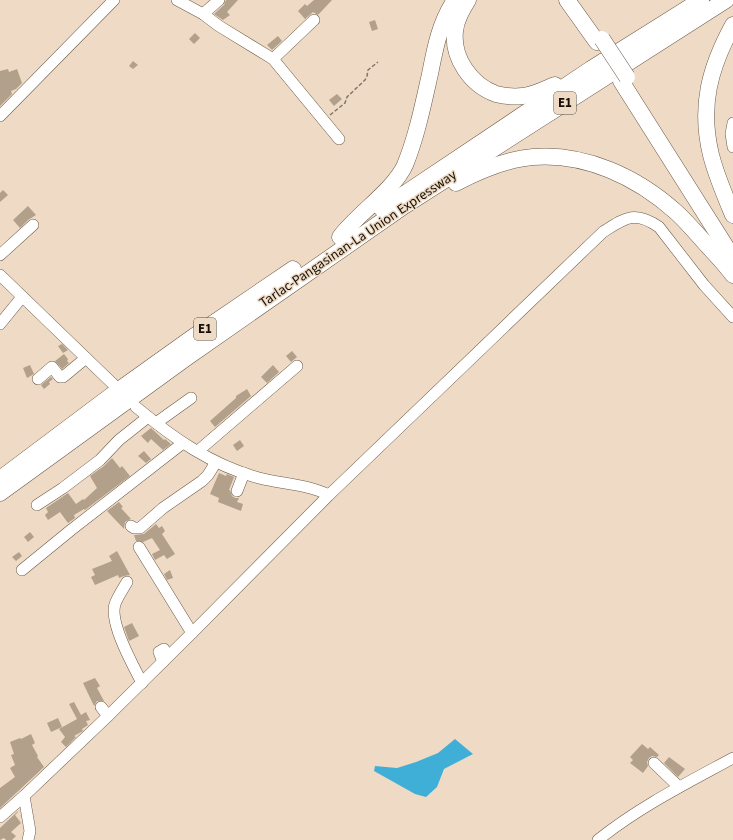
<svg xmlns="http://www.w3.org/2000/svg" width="733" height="840" font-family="'Source Sans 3',sans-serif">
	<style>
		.water { fill: #40afd8 }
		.building { fill: #b2a08b }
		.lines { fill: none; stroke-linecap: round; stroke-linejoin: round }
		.minor-casing { stroke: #6a5946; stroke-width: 12 }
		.highway-casing { stroke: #6a5946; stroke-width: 17 }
		.path { stroke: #817465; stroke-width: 1.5; stroke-dasharray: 4 2; stroke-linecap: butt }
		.minor { stroke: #fff; stroke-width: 11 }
		.highway { stroke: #fff; stroke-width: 16 }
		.highway-bridge-casing { stroke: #6a5946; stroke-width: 17; stroke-linecap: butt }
		.highway-bridge { stroke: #fff; stroke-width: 16 }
		.labels { text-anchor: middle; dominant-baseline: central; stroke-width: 3; stroke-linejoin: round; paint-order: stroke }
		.shield { fill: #efdbc5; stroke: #564c40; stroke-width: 1 }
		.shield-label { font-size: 13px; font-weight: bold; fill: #150f07 }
		.street-label { font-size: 14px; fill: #150f07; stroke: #efdbc5 }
	</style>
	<rect width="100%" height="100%" fill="#efdbc5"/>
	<!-- water -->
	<path class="water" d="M455,739L473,754L444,769L437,787L426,797L415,794L374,771L375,766L397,768L416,762L438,753Z"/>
	<!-- building -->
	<g class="building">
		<path d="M226,0H238L227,12L230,15L223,20L214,14L224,5Z"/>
		<path d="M314,0H332L318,15L313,12L305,19L298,11L305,4L307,6Z"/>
		<path d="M375,20L378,29L372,31L369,22Z"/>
		<path d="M195,33L200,38L194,44L189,39Z"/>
		<path d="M278,36L282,41L272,50L267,45Z"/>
		<path d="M133,61L138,65L133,69L129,66Z"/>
		<path d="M8,69L9,72L17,69L22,83L16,89L11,91L12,94L0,106V71Z"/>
		<path d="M337,94L342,99L334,106L329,100Z"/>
		<path d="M3,190L8,195L0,202V193Z"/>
		<path d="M28,206L36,215L28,220L20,228L13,220Z"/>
		<path d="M62,344L68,350L63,353L58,346Z"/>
		<path d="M292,351L297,357L291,362L286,356Z"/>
		<path d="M64,354L68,359L67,361L69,363L62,369L55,361Z"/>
		<path d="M30,365L34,374L27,378L23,368Z"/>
		<path d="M273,365L279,372L267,383L261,377Z"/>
		<path d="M51,377L53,379L49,382L50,384L44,389L41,385Z"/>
		<path d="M247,389L251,396L215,427L210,421L236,398V396Z"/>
		<path d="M151,428L164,440L165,439L171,444L163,450L151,439L148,443L141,436Z"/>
		<path d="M240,440L244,446L237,451L233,445Z"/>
		<path d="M144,451L151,459L146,463L138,456Z"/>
		<path d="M112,458L120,468L122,466L130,476L85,510L84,509L74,515L75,518L68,523L60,512L48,520L45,515L48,512L46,508L68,493L76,504L83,499L84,500L97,488L90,476L104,466Z"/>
		<path d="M219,473L226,476L227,474L234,477L229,490H230L232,496L235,498H239L237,502L243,504L241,511L218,502L219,498L210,494Z"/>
		<path d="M119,502L123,507L121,508L131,519L125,522L124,529L107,511Z"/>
		<path d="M156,524L159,528L162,526L165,531L162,534L175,554L167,559L164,555L155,560L152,554L160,550L152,538L143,542L136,541L134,535L144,534Z"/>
		<path d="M30,532L34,537L28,542L24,537Z"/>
		<path d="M117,551L130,575L124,576L119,578L118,575L95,585L91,577L95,575L92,569L112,561L109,556Z"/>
		<path d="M19,552L22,556L16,561L12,557Z"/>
		<path d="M170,570L173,578L167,580L164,574Z"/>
		<path d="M132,623L139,636L129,641L124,627Z"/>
		<path d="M95,678L100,686L97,688L104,701H97L94,706L83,683Z"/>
		<path d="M74,702L81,715L86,712L90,720L86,721L88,725L82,729L83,731L74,736L76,737L66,747L61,742L65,737L59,729L77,719L69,704Z"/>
		<path d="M58,718L62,727L51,732L47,723Z"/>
		<path d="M31,734L35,743L32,745L38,756L37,757L44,767L0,808V788L15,777L10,768L15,765L11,755L14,754L10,742L20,738L21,739Z"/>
		<path d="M642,744L648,749L650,747L659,755L657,757L652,756L649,758L647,762L648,766L643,773L630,763L633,760L630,757Z"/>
		<path d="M669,757L685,769L678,777L664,763Z"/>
		<path d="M18,811V812L15,815L21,823L11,832L16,836L12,840H6L4,838L0,840V828Z"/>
	</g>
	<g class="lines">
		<!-- minor casing -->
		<g class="minor-casing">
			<g id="minor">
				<path d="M177,0L203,14L219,26L273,59L339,139"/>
				<path d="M203,14L219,0"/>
				<path d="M273,59L314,20"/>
				<path d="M0,116L114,0"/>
				<path d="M733,123L731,134L733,147"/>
				<path d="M0,255L33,225"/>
				<path d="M0,275L115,386"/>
				<path d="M0,324L22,297"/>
				<path d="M38,379L52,367L60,377H63L86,358"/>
				<path d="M136,407C173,438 211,465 259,478C282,484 307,484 329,495"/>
				<path d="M156,423L191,398"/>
				<path d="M198,451L297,366"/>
				<path d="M237,491L244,473"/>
				<path d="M37,505L63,488L100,460L119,440L148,417"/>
				<path d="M131,526L134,528H140L163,508L202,481L208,475L216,462"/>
				<path d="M139,547L192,633"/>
				<path d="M22,570L71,530L183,443"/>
				<path d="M127,582C123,589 118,596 115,604C109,623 133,665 142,683"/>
				<path d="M163,662L159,652L164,649"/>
				<path d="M101,707L108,716"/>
				<path d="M654,763L679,787"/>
				<path d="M24,796L30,831L28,840"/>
				<path d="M0,817L24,796L108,716L192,633L329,495L603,232C625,218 635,210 659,227L704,285L733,317"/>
				<path d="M598,840C639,807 687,783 733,758"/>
			</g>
		</g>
		<!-- highway casing -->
		<g class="highway-casing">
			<g id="highway">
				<path d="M468,0C462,10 456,20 455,31C452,58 471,85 496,94C504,96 515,97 523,96C534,95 545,89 555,85"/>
				<path d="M567,0L597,42"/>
				<path d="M733,25C710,67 699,106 711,155C716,175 725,196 733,215"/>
				<path d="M621,81L733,258"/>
				<path d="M456,183C479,171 506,159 533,157C586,153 637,177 676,212C687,222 697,234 707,245C716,255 725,264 733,275"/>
				<path d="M382,209L591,69L701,0"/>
				<path d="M340,237C358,213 393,191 405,165C417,135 423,105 430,74C435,48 440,22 455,0"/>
				<path d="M0,479L112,395L196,335L293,269"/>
				<path d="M0,493L186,358L404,206L726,0"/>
			</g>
		</g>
		<!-- path -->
		<path class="path" d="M330,115L345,103L347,97L365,80L367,76L368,70L378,62"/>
		<!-- minor -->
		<use href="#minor" class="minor"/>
		<!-- highway -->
		<use href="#highway" class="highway"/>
		<!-- highway-bridge casing -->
		<g class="highway-bridge-casing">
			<path id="highway-bridge" d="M602,39L627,77"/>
		</g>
		<!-- highway-bridge -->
		<use href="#highway-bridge" class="highway-bridge"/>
	</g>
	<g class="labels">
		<!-- shield labels -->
		<g class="shield">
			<rect x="554" y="92" width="22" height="22" rx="3"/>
			<rect x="194" y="318" width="22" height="22" rx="3"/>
		</g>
		<g class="shield-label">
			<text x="565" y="103">E1</text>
			<text x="205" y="329">E1</text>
		</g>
		<!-- street labels -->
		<g class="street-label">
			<text transform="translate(358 239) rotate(-34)">Tarlac-Pangasinan-La Union Expressway</text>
		</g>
	</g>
</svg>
